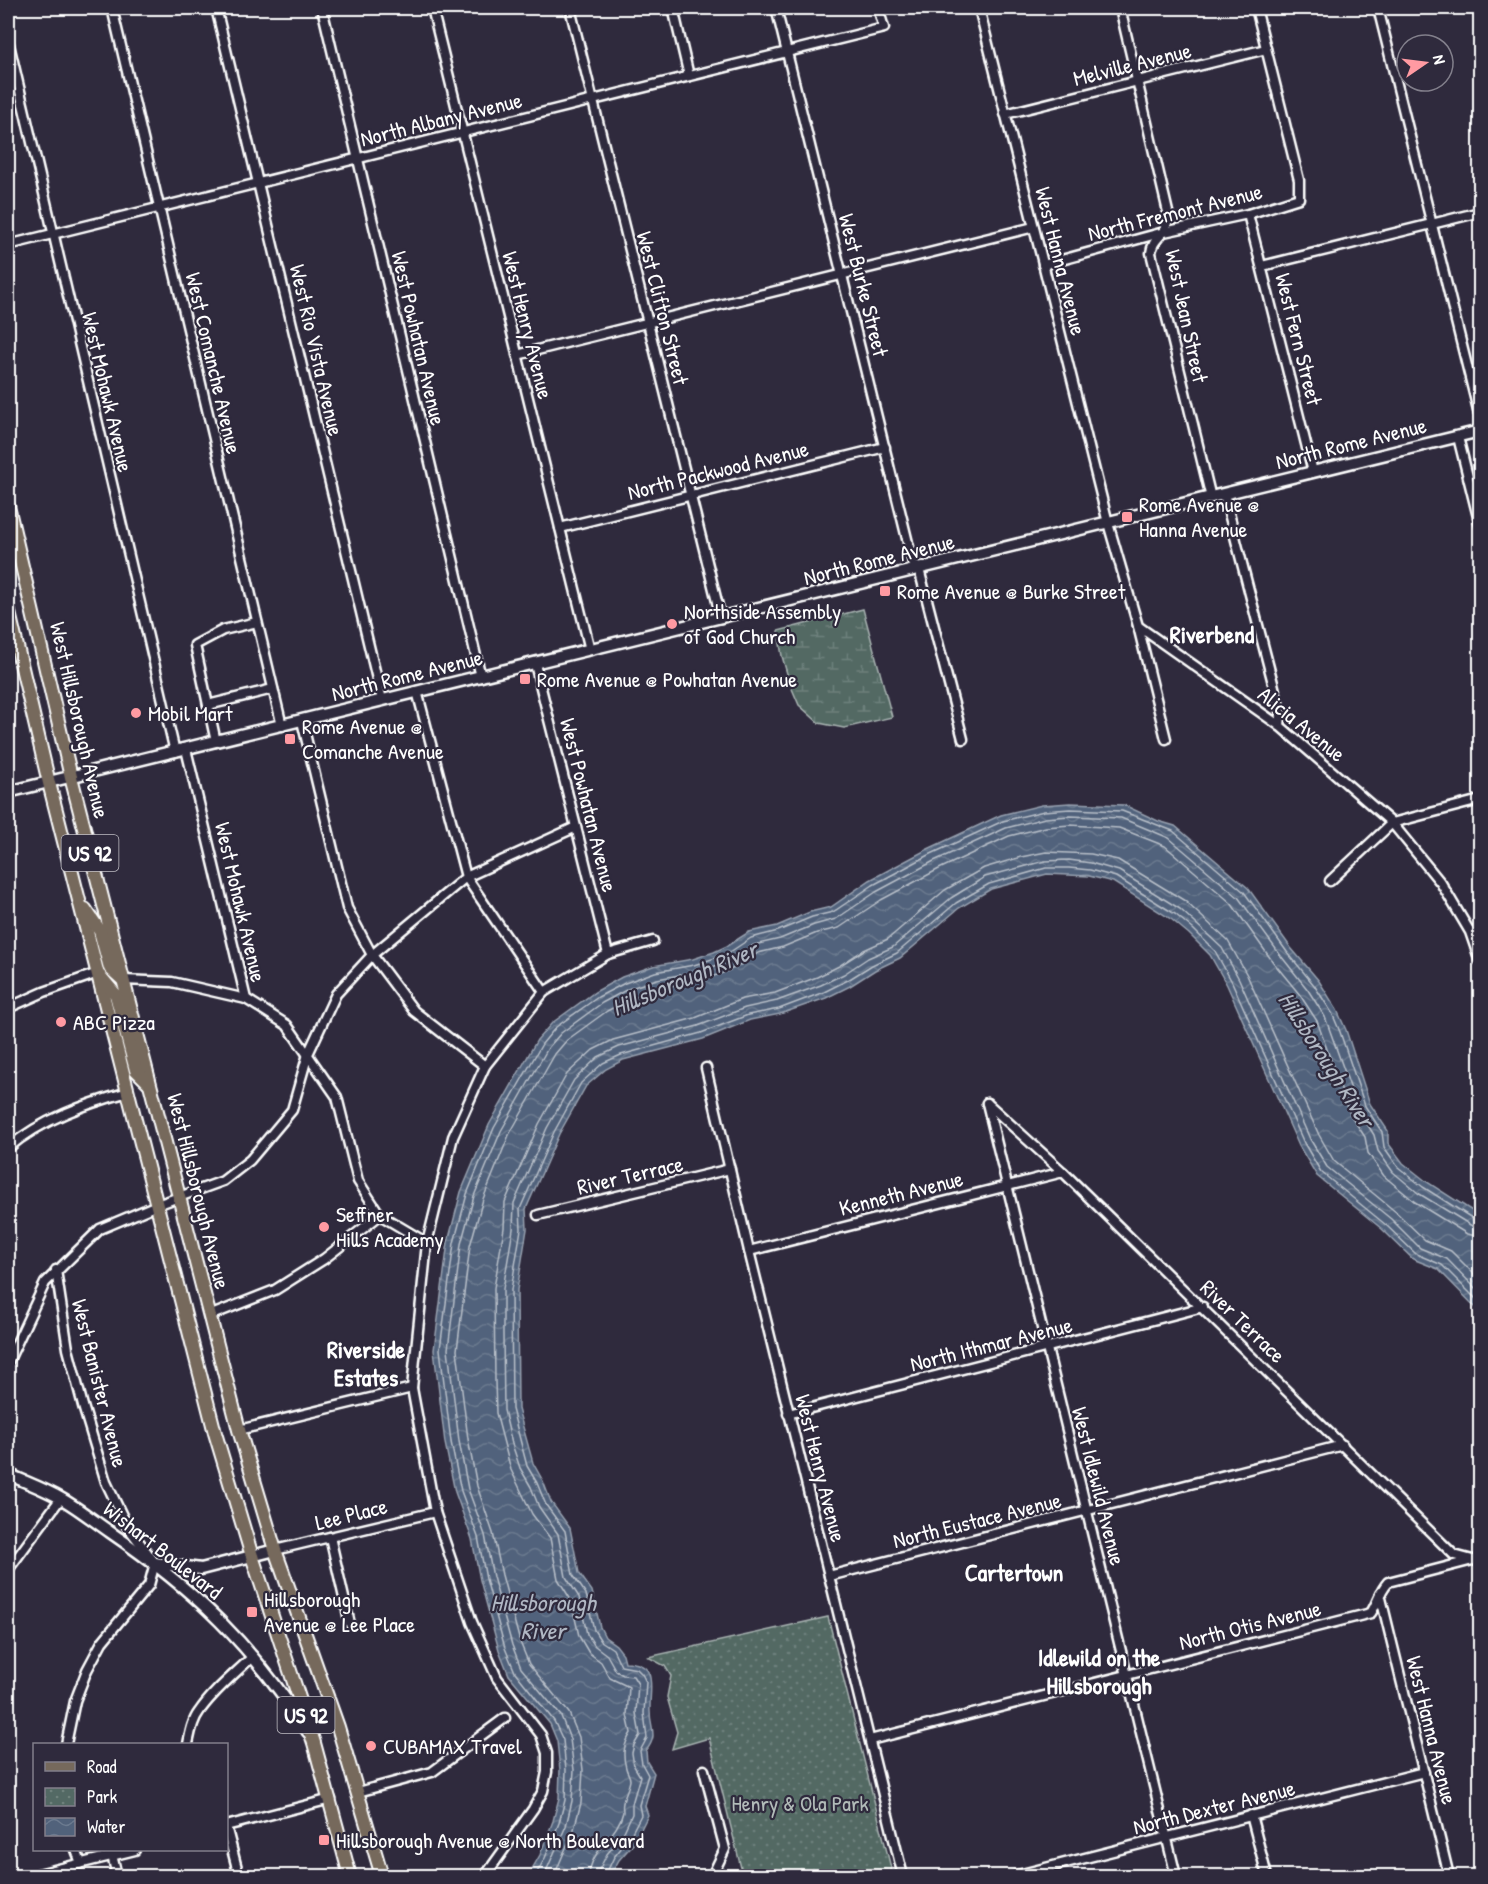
<svg xmlns="http://www.w3.org/2000/svg" width="1488" height="1884" font-family="'Patrick Hand',sans-serif">
	<style>
		.wetland { fill: url(#wetland-marsh); stroke: #a9b4b2; stroke-width: 1.5 }
		.park { fill: url(#park-dots); stroke: #a9b4b2; stroke-width: 1.5 }
		.water { fill: url(#water-waves); stroke: #97a1b0; stroke-width: 1.5 }
		.lines { fill: none; stroke-linecap: round; stroke-linejoin: round }
		.shore { stroke: #b9c0ca; stroke-width: 1.5 }
		.minor-casing { stroke: #fff; stroke-width: 13 }
		.tertiary-casing { stroke: #fff; stroke-width: 15 }
		.primary-casing { stroke: #fff; stroke-width: 16 }
		.minor { stroke: #2f2a3d; stroke-width: 8 }
		.tertiary { stroke: #2f2a3d; stroke-width: 10 }
		.primary { stroke: #76695c; stroke-width: 12 }
		.poi-dot { fill: #ff9aa2; stroke: #2f2a3d; stroke-width: 2 }
		.labels { text-anchor: middle; dominant-baseline: central; stroke-width: 4.5; stroke-linejoin: round; paint-order: stroke }
		.shield { fill: #2f2a3d; stroke: #c1bfc5; stroke-width: 1.5 }
		.shield-label { font-size: 21px; font-weight: bold; fill: #fff }
		.street-label { font-size: 22px; fill: #fff; stroke: #2f2a3d }
		.poi-label { font-size: 22px; fill: #fff; stroke: #2f2a3d; text-anchor: start }
		.park-label { font-size: 22px; fill: #b2bcb9; stroke: #2f2a3d }
		.neighbourhood-label { font-size: 24px; font-weight: bold; fill: #fff; stroke: #2f2a3d }
		.water-label { font-size: 24px; font-style: italic; fill: #b1b8c4; stroke: #2f2a3d }
	</style>
	<defs>
		<pattern id="wetland-marsh" width="20" height="14" patternUnits="userSpaceOnUse" patternTransform="scale(1.5)"><rect width="20" height="14" fill="#536964"/><path d="M1 5h8M5 5V1M11 12h8M15 12V8" fill="none" stroke="#6d807b"/></pattern>
		<pattern id="park-dots" width="8" height="8" patternUnits="userSpaceOnUse" patternTransform="scale(1.5)"><rect width="8" height="8" fill="#536964"/><path d="M2 2h.1M6 6h.1" fill="none" stroke="#6d807b" stroke-width="1.8" stroke-linecap="round"/></pattern>
		<pattern id="water-waves" width="16" height="10" patternUnits="userSpaceOnUse" patternTransform="scale(1.5)"><rect width="16" height="10" fill="#51627b"/><path d="M0 5q4-4 8 0t8 0" fill="none" stroke="#6b7a8f"/></pattern>
	</defs>
	<rect width="100%" height="100%" fill="#2f2a3d"/>
	<filter id="ink" filterUnits="userSpaceOnUse"><feTurbulence type="fractalNoise" baseFrequency=".0167" numOctaves="2"/><feDisplacementMap in="SourceGraphic" scale="12" xChannelSelector="R" yChannelSelector="G"/><feConvolveMatrix kernelMatrix="1 2 1 2 8 2 1 2 1" color-interpolation-filters="sRGB"/></filter>
	<g filter="url(#ink)">
		<!-- wetland -->
		<path class="wetland" d="M863,609L892,717L844,728L819,723L799,705L790,684L782,656L778,631Z"/>
		<!-- park -->
		<path class="park" d="M828,1617L893,1876H743L709,1738L672,1749L677,1732L667,1697L671,1676L665,1666L648,1657Z"/>
		<!-- water -->
		<path class="water" d="M1070,803L1124,805L1158,821L1175,826L1248,888L1291,948L1319,981L1337,1010L1346,1030L1370,1104L1388,1131V1143L1403,1163L1427,1182L1480,1216V1312L1438,1269L1413,1259L1382,1229L1317,1176L1299,1146L1227,985L1210,955L1189,934L1171,919L1113,882L1089,876L1047,874L991,889L959,908L900,958L875,970L850,986L826,998L780,1014L750,1020L703,1039L623,1060L606,1069L586,1086L559,1134L526,1209L527,1229L517,1290L518,1409L533,1463L543,1481L551,1502L570,1528L579,1573L592,1591L600,1627L605,1637L616,1645L623,1654L625,1662C660,1663 649,1687 650,1711C650,1730 659,1734 646,1751L647,1762L654,1773L645,1806L648,1815L634,1843L619,1860L610,1876H528L540,1855L553,1821L559,1798L560,1770L557,1741L550,1724L509,1675L499,1650L480,1580L472,1539L455,1492L445,1443L434,1350L448,1242L461,1192L489,1125L537,1040L552,1023L595,992L622,977L653,966L693,959L714,952L727,946L749,932L777,926L810,912L831,907L870,880L928,849L1001,815L1042,805Z"/>
		<g class="lines">
			<!-- shore -->
			<g class="shore">
				<path d="M535,1876L545,1858L559,1823L565,1800L566,1770L563,1740L554,1721L515,1672L505,1648L486,1579L478,1537L461,1491L451,1442L440,1349L454,1243L467,1194L494,1128L542,1044L556,1027L598,997L625,983L655,972L694,965L715,958L730,952L751,938L778,931L812,917L833,912L873,885L931,854L1003,821L1044,811L1070,809L1122,811L1173,831L1244,892L1287,952L1314,985L1332,1013L1340,1032L1365,1106L1382,1132L1384,1147L1398,1167L1423,1187L1475,1220L1480,1221"/>
				<path d="M544,1876L566,1826L572,1801L574,1770L570,1739L561,1716L521,1668L512,1645L493,1577L485,1535L468,1489L459,1441L448,1349L461,1244L474,1196L501,1131L548,1048L561,1033L602,1003L628,989L657,979L696,972L718,965L734,958L754,945L780,939L814,925L836,919L876,892L934,861L1006,828L1045,818L1070,816L1121,818L1169,838L1238,897L1281,956L1308,990L1325,1017L1358,1109L1374,1135L1378,1151L1393,1172L1418,1193L1472,1226L1480,1228"/>
				<path d="M554,1876L574,1829L581,1803L583,1770L579,1737L569,1713L529,1664L520,1642L502,1575L493,1533L477,1486L468,1439L457,1350L470,1246L483,1199L509,1135L555,1054L567,1040L607,1011L632,998L659,988L698,981L720,974L739,966L758,953L783,947L817,933L839,928L881,900L939,869L1009,836L1046,827L1070,825L1119,828L1165,846L1231,903L1273,962L1300,995L1317,1021L1350,1114L1365,1137L1368,1153L1384,1176L1415,1202L1467,1234L1480,1237"/>
				<path d="M589,1876C590,1850 618,1836 623,1812C623,1809 622,1806 623,1803C624,1795 629,1788 630,1780C630,1775 627,1773 626,1768C622,1754 624,1744 631,1733L627,1715L629,1687L610,1678L601,1662L589,1653L579,1636L571,1600L558,1579L550,1538L532,1514L511,1470L496,1413L495,1381L494,1288L504,1228L505,1202L539,1124L567,1074L593,1050L613,1040L695,1018L742,999L775,993L817,977L839,966L864,950L888,939L945,890L984,868L1021,857L1046,852L1091,854L1118,860L1185,901L1228,941L1247,975L1319,1135L1334,1161L1397,1213L1425,1240L1451,1251L1480,1280"/>
				<path d="M598,1876L599,1870L607,1854L622,1836L632,1814V1804L640,1776L634,1766L632,1753L634,1745L640,1735L636,1713L638,1684L633,1676L623,1675L616,1671L607,1655L595,1646L587,1634L579,1597L566,1577L558,1534L539,1507L531,1487L520,1468L512,1444L504,1410L503,1333V1289L513,1229L514,1203L547,1128L574,1080L598,1057L619,1047L698,1026L745,1008L777,1001L821,985L844,974L868,958L893,947L951,898L985,877L1045,861L1069,860L1091,863L1119,871L1180,909L1222,948L1239,979L1310,1139L1327,1167L1391,1219L1420,1248L1447,1259L1480,1293"/>
				<path d="M605,1876L614,1857L628,1840L641,1815L639,1805L648,1775L642,1764L640,1751L647,1738L644,1713L646,1682L642,1674L637,1669L621,1666L613,1649L601,1641L594,1630L586,1594L573,1575L565,1531L546,1505L537,1483L527,1466L512,1409L511,1290L521,1229L520,1209L554,1132L581,1083L603,1063L621,1055L701,1033L748,1015L779,1009L824,992L848,980L872,965L897,953L956,903L989,884L1046,868H1069L1090,870L1116,877L1175,914L1193,929L1215,951L1232,982L1304,1143L1321,1172L1386,1225L1416,1254L1442,1265L1480,1303"/>
			</g>
			<!-- minor casing -->
			<g class="minor-casing">
				<g id="minor">
					<path d="M112,8L282,726"/>
					<path d="M216,8L382,700"/>
					<path d="M322,8L481,677"/>
					<path d="M432,8L590,650"/>
					<path d="M570,8L721,618"/>
					<path d="M673,8L689,76"/>
					<path d="M776,8L913,563L919,569L963,739"/>
					<path d="M979,8L1108,523L1138,626L1280,726L1392,823L1441,883L1470,932L1480,961"/>
					<path d="M1120,8L1168,212C1169,237 1153,235 1151,253L1211,498"/>
					<path d="M1378,8L1480,418"/>
					<path d="M8,40L175,752"/>
					<path d="M1005,114L1266,49"/>
					<path d="M1248,214L1313,472"/>
					<path d="M8,245L884,28L878,8"/>
					<path d="M1043,265L1164,232L1248,214L1299,198V180L1256,8"/>
					<path d="M1262,266L1480,212"/>
					<path d="M517,355L1034,227"/>
					<path d="M1458,437L1480,525"/>
					<path d="M1224,494L1281,714L1280,726"/>
					<path d="M560,528L885,447"/>
					<path d="M1138,626L1166,739"/>
					<path d="M535,664L608,954"/>
					<path d="M417,691L466,877L544,992"/>
					<path d="M208,705L273,689"/>
					<path d="M302,721L347,908L372,955L414,1011L485,1066"/>
					<path d="M216,742L195,645L223,630L257,622"/>
					<path d="M186,749L246,999L287,1025L337,1097L358,1181L380,1215L427,1243"/>
					<path d="M1330,881L1392,823L1480,800"/>
					<path d="M123,980L172,982L246,999"/>
					<path d="M8,1008L44,992L98,973"/>
					<path d="M706,1068L749,1251L903,1876"/>
					<path d="M987,1103L1176,1876"/>
					<path d="M987,1103L1063,1172L1454,1555L1480,1562"/>
					<path d="M8,1148C42,1119 86,1104 128,1092"/>
					<path d="M538,1215L730,1169"/>
					<path d="M749,1251L1063,1172"/>
					<path d="M56,1270L68,1349L83,1406L106,1482L127,1526L155,1563L149,1585L102,1642L87,1670L75,1701L66,1744"/>
					<path d="M209,1316L275,1290L324,1259L380,1215"/>
					<path d="M8,1362L45,1283L100,1229L157,1205L223,1181L250,1160L292,1110L308,1054L336,994L372,955L466,877L576,827"/>
					<path d="M788,1414L1203,1307"/>
					<path d="M239,1430L412,1388"/>
					<path d="M330,1537L350,1624"/>
					<path d="M275,1550L435,1512"/>
					<path d="M8,1570L61,1498"/>
					<path d="M829,1576L1343,1445"/>
					<path d="M1380,1594L1449,1876"/>
					<path d="M870,1740L1371,1613C1378,1602 1379,1592 1388,1582L1473,1560"/>
					<path d="M188,1744C190,1734 192,1721 199,1712C213,1691 235,1674 253,1656"/>
					<path d="M704,1770L725,1849L712,1876"/>
					<path d="M358,1792L432,1772L505,1718"/>
					<path d="M1251,1815L1267,1876"/>
					<path d="M226,1826L331,1799"/>
					<path d="M226,1826L239,1876"/>
					<path d="M76,1850L81,1863"/>
					<path d="M112,1855L117,1876"/>
					<path d="M30,1876L135,1850"/>
					<path d="M485,1876L533,1809L543,1791L547,1772V1753L541,1735L497,1678L472,1622L435,1512L412,1388L427,1243L453,1137L485,1066L544,992L608,954L653,941"/>
					<path d="M1014,1876L1424,1772"/>
				</g>
			</g>
			<!-- tertiary casing -->
			<g class="tertiary-casing">
				<g id="tertiary">
					<path d="M8,792L1480,431"/>
					<path d="M8,1474C25,1482 45,1489 62,1499C78,1508 94,1521 110,1532C195,1590 252,1645 308,1732"/>
					<path d="M155,1563L201,1569L275,1550"/>
				</g>
			</g>
			<!-- primary casing -->
			<g class="primary-casing">
				<g id="primary">
					<path d="M8,506L71,777L239,1430L275,1550L338,1727L382,1876"/>
					<path d="M8,608L49,783L215,1433L252,1556L314,1743L350,1876"/>
					<path d="M85,909L100,931L110,968L122,979"/>
					<path d="M100,976L116,995L136,1070L149,1083"/>
				</g>
			</g>
			<!-- minor -->
			<use href="#minor" class="minor"/>
			<!-- tertiary -->
			<use href="#tertiary" class="tertiary"/>
			<!-- primary -->
			<use href="#primary" class="primary"/>
		</g>
	</g>
	<!-- markers -->
	<g class="poi-dot">
		<rect x="1121" y="511" width="12" height="12" rx="3"/>
		<rect x="879" y="585" width="12" height="12" rx="3"/>
		<circle cx="672" cy="624" r="6"/>
		<rect x="519" y="673" width="12" height="12" rx="3"/>
		<circle cx="136" cy="713" r="6"/>
		<rect x="284" y="733" width="12" height="12" rx="3"/>
		<circle cx="61" cy="1022" r="6"/>
		<circle cx="324" cy="1227" r="6"/>
		<rect x="246" y="1606" width="12" height="12" rx="3"/>
		<circle cx="371" cy="1746" r="6"/>
		<rect x="318" y="1834" width="12" height="12" rx="3"/>
	</g>
	<g class="labels">
		<!-- shield labels -->
		<g class="shield">
			<rect x="61.5" y="835" width="57" height="36" rx="4.5"/>
			<rect x="277.5" y="1697" width="57" height="36" rx="4.5"/>
		</g>
		<g class="shield-label">
			<text x="90" y="853">US 92</text>
			<text x="306" y="1715">US 92</text>
		</g>
		<!-- street labels -->
		<g class="street-label">
			<text transform="translate(1132 64) rotate(-14)">Melville Avenue</text>
			<text transform="translate(441 119) rotate(-14)">North Albany Avenue</text>
			<text transform="translate(1175 212) rotate(-14)">North Fremont Avenue</text>
			<text transform="translate(1061 261) rotate(76)">West Hanna Avenue</text>
			<text transform="translate(864 285) rotate(76)">West Burke Street</text>
			<text transform="translate(663 308) rotate(76)">West Clifton Street</text>
			<text transform="translate(1187 316) rotate(78)">West Jean Street</text>
			<text transform="translate(528 325) rotate(76)">West Henry Avenue</text>
			<text transform="translate(419 338) rotate(77)">West Powhatan Avenue</text>
			<text transform="translate(1299 339) rotate(76)">West Fern Street</text>
			<text transform="translate(317 350) rotate(77)">West Rio Vista Avenue</text>
			<text transform="translate(214 363) rotate(77)">West Comanche Avenue</text>
			<text transform="translate(108 392) rotate(77)">West Mohawk Avenue</text>
			<text transform="translate(1351 443) rotate(-14)">North Rome Avenue</text>
			<text transform="translate(718 470) rotate(-14)">North Packwood Avenue</text>
			<text transform="translate(879 559) rotate(-14)">North Rome Avenue</text>
			<text transform="translate(407 675) rotate(-14)">North Rome Avenue</text>
			<text transform="translate(80 720) rotate(77)">West Hillsborough Avenue</text>
			<text transform="translate(1302 724) rotate(39)">Alicia Avenue</text>
			<text transform="translate(589 805) rotate(76)">West Powhatan Avenue</text>
			<text transform="translate(241 902) rotate(77)">West Mohawk Avenue</text>
			<text transform="translate(630 1175) rotate(-13)">River Terrace</text>
			<text transform="translate(199 1191) rotate(76)">West Hillsborough Avenue</text>
			<text transform="translate(901 1193) rotate(-14)">Kenneth Avenue</text>
			<text transform="translate(1243 1321) rotate(44)">River Terrace</text>
			<text transform="translate(991 1344) rotate(-14)">North Ithmar Avenue</text>
			<text transform="translate(100 1383) rotate(76)">West Banister Avenue</text>
			<text transform="translate(821 1468) rotate(76)">West Henry Avenue</text>
			<text transform="translate(1099 1486) rotate(76)">West Idlewild Avenue</text>
			<text transform="translate(351 1514) rotate(-14)">Lee Place</text>
			<text transform="translate(977 1520) rotate(-14)">North Eustace Avenue</text>
			<text transform="translate(163 1550) rotate(38)">Wishart Boulevard</text>
			<text transform="translate(1250 1625) rotate(-14)">North Otis Avenue</text>
			<text transform="translate(1432 1730) rotate(76)">West Hanna Avenue</text>
			<text transform="translate(1214 1807) rotate(-14)">North Dexter Avenue</text>
		</g>
		<!-- poi labels -->
		<g class="poi-label">
			<text x="1139" y="504">Rome Avenue @<tspan x="1139" dy="25">Hanna Avenue</tspan></text>
			<text x="897" y="591">Rome Avenue @ Burke Street</text>
			<text x="684" y="611">Northside Assembly<tspan x="684" dy="25">of God Church</tspan></text>
			<text x="537" y="679">Rome Avenue @ Powhatan Avenue</text>
			<text x="148" y="713">Mobil Mart</text>
			<text x="302" y="726">Rome Avenue @<tspan x="302" dy="25">Comanche Avenue</tspan></text>
			<text x="73" y="1022">ABC Pizza</text>
			<text x="336" y="1214">Seffner<tspan x="336" dy="25">Hills Academy</tspan></text>
			<text x="264" y="1599">Hillsborough<tspan x="264" dy="25">Avenue @ Lee Place</tspan></text>
			<text x="383" y="1746">CUBAMAX Travel</text>
			<text x="336" y="1840">Hillsborough Avenue @ North Boulevard</text>
		</g>
		<!-- park labels -->
		<g class="park-label">
			<text x="800" y="1803">Henry &amp; Ola Park</text>
		</g>
		<!-- neighbourhood labels -->
		<g class="neighbourhood-label">
			<text x="1212" y="634">Riverbend</text>
			<text x="366" y="1349">Riverside<tspan x="366" dy="28">Estates</tspan></text>
			<text x="1014" y="1572">Cartertown</text>
			<text x="1099" y="1657">Idlewild on the<tspan x="1099" dy="28">Hillsborough</tspan></text>
		</g>
		<!-- water labels -->
		<g class="water-label">
			<text transform="translate(684 978) rotate(-23)">Hillsborough River</text>
			<text transform="translate(1327 1059) rotate(57)">Hillsborough River</text>
			<text x="543" y="1602">Hillsborough<tspan x="543" dy="28">River</tspan></text>
		</g>
	</g>
	<!-- margin -->
	<rect width="1488" height="1884" fill="none" stroke="#2f2a3d" stroke-width="30"/>
	<rect x="15" y="15" width="1458" height="1854" fill="none" stroke="#fff" stroke-width="2" filter="url(#ink)"/>
	<!-- legend -->
	<rect x="33" y="1743" width="195" height="108" fill="#2f2a3d" stroke="#827f8b" stroke-width="1.5"/>
	<rect x="45" y="1762" width="30" height="9" fill="#76695c" stroke="#827f8b" stroke-width="1.5"/>
	<text x="87" y="1773" font-size="18" fill="#ffffff">Road</text>
	<rect x="45" y="1788" width="30" height="18" fill="url(#park-dots)" stroke="#827f8b" stroke-width="1.5"/>
	<text x="87" y="1803" font-size="18" fill="#ffffff">Park</text>
	<rect x="45" y="1818" width="30" height="18" fill="url(#water-waves)" stroke="#827f8b" stroke-width="1.5"/>
	<text x="87" y="1833" font-size="18" fill="#ffffff">Water</text>
	<!-- north arrow -->
	<g transform="translate(1425 63) rotate(76)"><circle r="28" fill="#2f2a3d" stroke="#827f8b" stroke-width="1.5"/>
	<path d="M0-4.5L10 22L0 15L-10 22Z" fill="#ff9aa2"/>
	<text y="-9" font-size="16" font-weight="bold" text-anchor="middle" fill="#ffffff">N</text>
	</g>
</svg>
